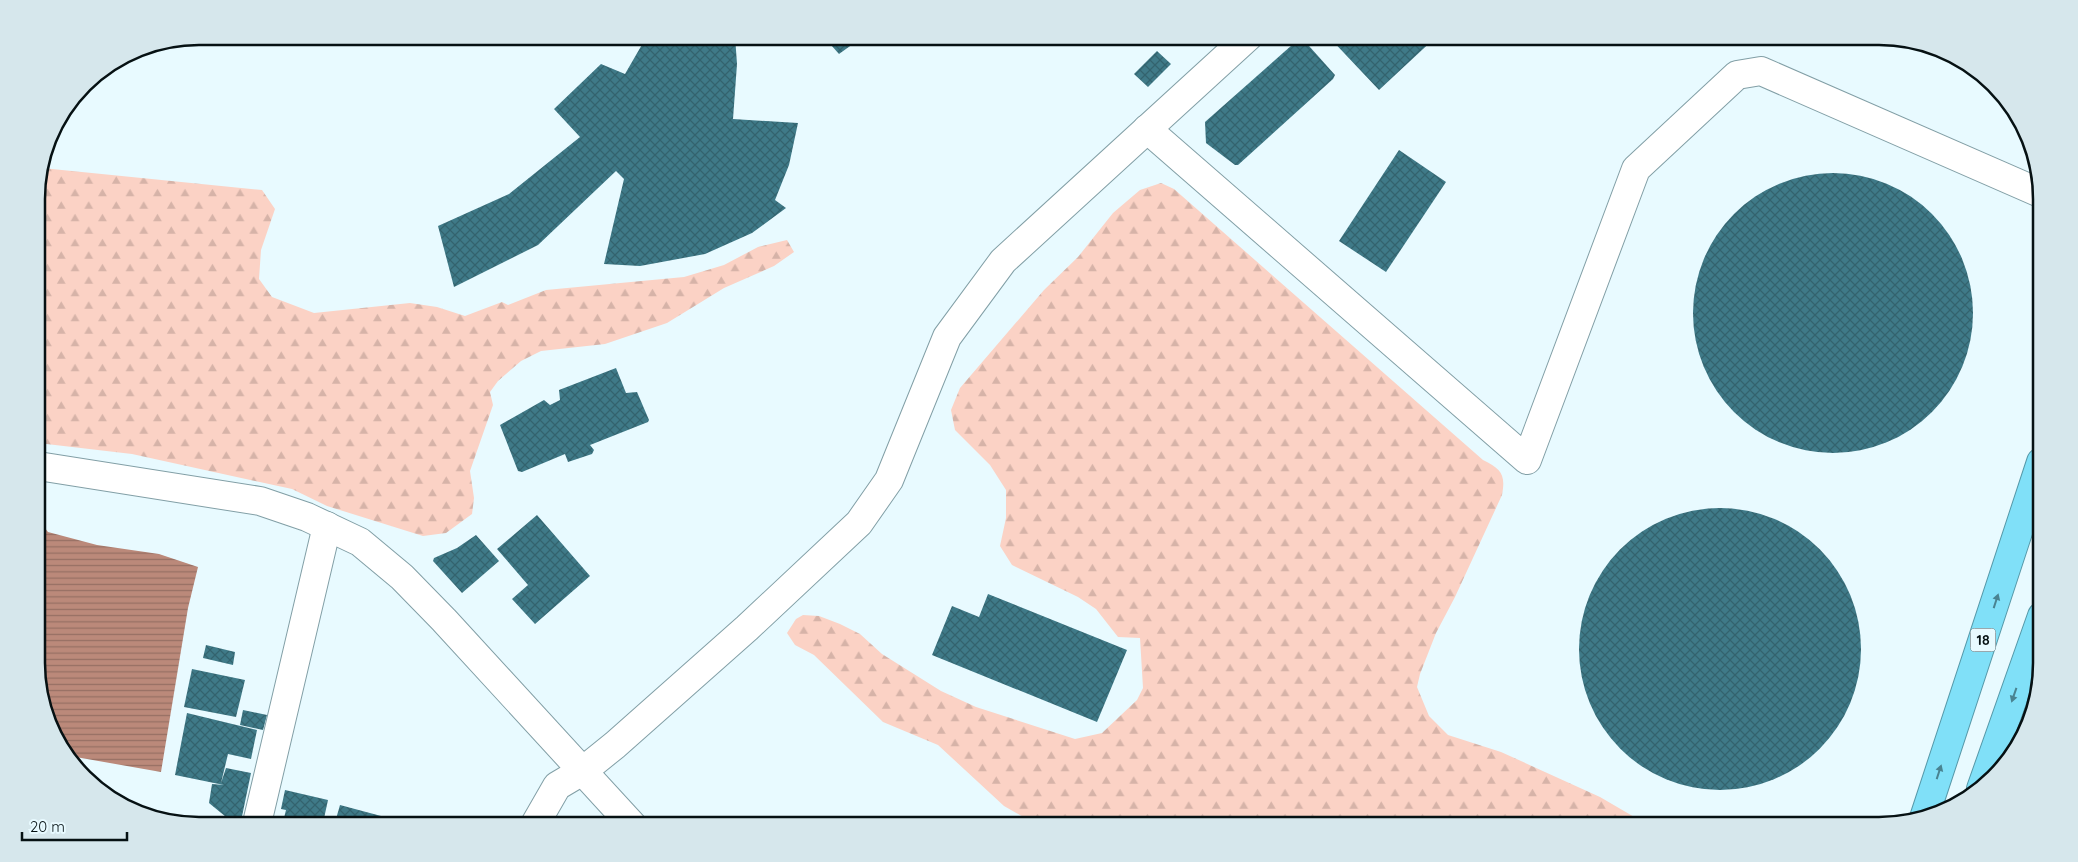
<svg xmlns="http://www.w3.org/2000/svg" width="2078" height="862" font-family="Quicksand,sans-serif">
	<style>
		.forest { fill: url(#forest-firs) }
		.water { fill: url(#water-rules) }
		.building { fill: url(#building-cross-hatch) }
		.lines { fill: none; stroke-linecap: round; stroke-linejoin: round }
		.minor-casing { stroke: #829fa6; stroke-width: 30 }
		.tertiary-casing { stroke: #829fa6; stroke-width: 30 }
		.motorway-casing { stroke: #5598a8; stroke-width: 30 }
		.minor { stroke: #fff; stroke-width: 28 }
		.tertiary { stroke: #fff; stroke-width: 28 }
		.motorway { stroke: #80e0f8; stroke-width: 28 }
		.oneway { fill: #498391 }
		.labels { text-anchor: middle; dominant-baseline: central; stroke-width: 4.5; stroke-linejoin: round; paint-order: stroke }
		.shield { fill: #e8faff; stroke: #4a575a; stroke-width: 1 }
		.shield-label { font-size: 14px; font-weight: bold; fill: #061113 }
		.rim { fill: none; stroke: #061113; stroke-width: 2.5 }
	</style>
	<defs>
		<pattern id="forest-firs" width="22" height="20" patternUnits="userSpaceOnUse" patternTransform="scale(1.25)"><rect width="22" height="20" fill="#fbd2c5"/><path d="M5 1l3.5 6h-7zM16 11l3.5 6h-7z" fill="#d6b3a8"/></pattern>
		<pattern id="water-rules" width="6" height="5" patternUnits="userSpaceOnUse" patternTransform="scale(1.25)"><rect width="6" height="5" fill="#bb897a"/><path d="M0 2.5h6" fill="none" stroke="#966f63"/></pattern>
		<pattern id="building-cross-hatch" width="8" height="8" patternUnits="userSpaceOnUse" patternTransform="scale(1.25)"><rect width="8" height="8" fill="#3f7a88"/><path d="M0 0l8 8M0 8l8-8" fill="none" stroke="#33636e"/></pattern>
	</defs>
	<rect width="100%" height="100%" fill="#e8faff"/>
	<!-- forest -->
	<g class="forest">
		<path d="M42,168L262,190L275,209L261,250L259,279L272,297L314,313L410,303L437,307L465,316L502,302L508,305L546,290L684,277L724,265L758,247L787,240L794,252L774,266L724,288L667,323L605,344L541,351L521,361L498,381L490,392L493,405L470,471L474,498L472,514L446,533L423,536L327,506L292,489L132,454L38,443L37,188Z"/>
		<path d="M1161,183L1174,189L1483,460C1501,469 1506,474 1502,495L1455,597L1436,633L1420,674L1417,687L1429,716L1448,735L1501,752L1600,797L1648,825L1039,826L1004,806L938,745L883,722L814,655L795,645L787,633L796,619L803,615L819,616L840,624L860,634L882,654L941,691L976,707L1075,739L1102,733L1137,700L1143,688L1140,638L1118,637L1096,609L1078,597L1012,565L1000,546L1006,518V490L990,465L955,430L951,410L960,388L1044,290L1078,257L1113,213L1140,190Z"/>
	</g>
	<!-- water -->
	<path class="water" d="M38,519L48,532L97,545L159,554L198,567L188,608L161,772L70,756L39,694Z"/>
	<!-- building -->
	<g class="building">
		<path d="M647,36H735L737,64L733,119L798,123L789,165L775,200L786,208L752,233L705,254L640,266L604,264L624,179L616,171L538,245L454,287L438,226L509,194L580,137L554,109L601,64L625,74Z"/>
		<path d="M823,36H864L839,54Z"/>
		<path d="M1328,36H1437L1379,90Z"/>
		<path d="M1301,37L1335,75L1333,79L1238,165H1235L1206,143L1205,122Z"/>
		<path d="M1157,51L1171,64L1148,87L1134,74Z"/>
		<path d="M1399,150L1446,182L1386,272L1339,241Z"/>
		<circle cx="1833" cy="313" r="140"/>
		<path d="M616,368L626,393L637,392L649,420L648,422L590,445L594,450L592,454L568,462L565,454L522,472L518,471L500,425L544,400L550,405L560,400L559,390Z"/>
		<circle cx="1720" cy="649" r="141"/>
		<path d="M537,515L590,576L535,624L512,599L528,585L497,549Z"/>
		<path d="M476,535L499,561L462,593L433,561L434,558L457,548Z"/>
		<path d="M988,594L1127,650L1097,722L932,655L952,606L979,617Z"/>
		<path d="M206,645L235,652L233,665L203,658Z"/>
		<path d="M192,669L245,680L236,717L184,707Z"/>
		<path d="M243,710L267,715L263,730L240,725Z"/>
		<path d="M187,713L257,730L251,759L228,754L221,783L226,768L251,773L240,826H237L209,803L212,784L224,785L175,775Z"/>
		<path d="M285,790L328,800L323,823L318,821L317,826H282L286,810L281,809Z"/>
		<path d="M340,805L396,820L395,826H334Z"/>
	</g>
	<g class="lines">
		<!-- minor casing -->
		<g class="minor-casing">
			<g id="minor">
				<path d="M1147,129L1527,460L1636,169L1737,75L1761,71L2040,193"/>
				<path d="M260,826L258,819L327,526"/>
				<path d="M534,826L557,786L584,770L615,745L747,628L859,523L889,480L947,337L1003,261L1249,36"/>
			</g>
		</g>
		<!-- tertiary casing -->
		<g class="tertiary-casing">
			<path id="tertiary" d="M38,466L260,501L307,517L360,542L402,577L444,620L633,826"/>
		</g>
		<!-- motorway casing -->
		<g class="motorway-casing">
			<g id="motorway">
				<path d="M1981,789L2042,616"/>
				<path d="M1924,818L2041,462"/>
			</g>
		</g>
		<!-- minor -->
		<use href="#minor" class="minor"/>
		<!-- tertiary -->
		<use href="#tertiary" class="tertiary"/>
		<!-- motorway -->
		<use href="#motorway" class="motorway"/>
	</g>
	<!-- one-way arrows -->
	<defs><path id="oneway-solid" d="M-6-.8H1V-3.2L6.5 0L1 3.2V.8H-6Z" transform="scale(1.25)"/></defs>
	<g class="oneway">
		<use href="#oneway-solid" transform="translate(1996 601) rotate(-72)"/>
		<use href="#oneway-solid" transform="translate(2014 695) rotate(109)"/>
		<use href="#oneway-solid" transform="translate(1939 772) rotate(-72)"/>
	</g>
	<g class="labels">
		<!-- shield labels -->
		<rect class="shield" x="1970.5" y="628.5" width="25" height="23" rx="4"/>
		<g class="shield-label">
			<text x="1983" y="640">18</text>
		</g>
	</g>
	<!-- crop -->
	<path d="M0 0H2078V862H0ZM199 45H1879A154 154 0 0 1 2033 199V663A154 154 0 0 1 1879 817H199A154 154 0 0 1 45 663V199A154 154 0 0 1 199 45Z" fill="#d6e7ec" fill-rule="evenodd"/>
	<path class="rim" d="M199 45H1879A154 154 0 0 1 2033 199V663A154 154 0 0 1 1879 817H199A154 154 0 0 1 45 663V199A154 154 0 0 1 199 45Z"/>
	<!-- scale -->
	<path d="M22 832v8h105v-8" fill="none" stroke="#061113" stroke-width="2.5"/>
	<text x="30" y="832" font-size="15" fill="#061113" stroke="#e8faff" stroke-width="4" paint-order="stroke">20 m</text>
</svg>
